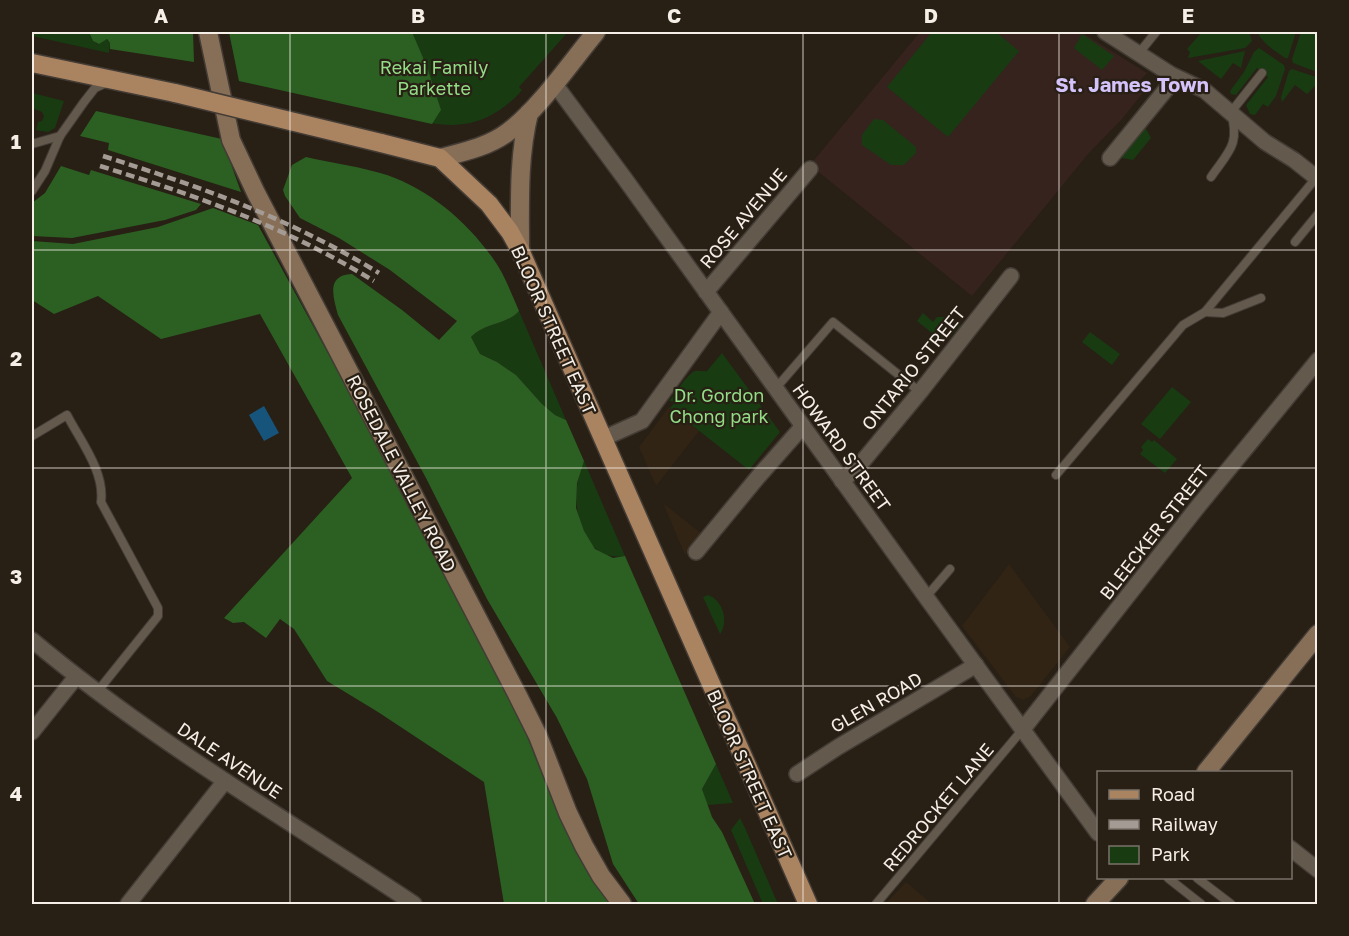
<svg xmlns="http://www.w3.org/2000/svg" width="1349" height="936" font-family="'Golos Text',sans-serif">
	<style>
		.built { fill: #312414 }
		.education { fill: #36231e }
		.green { fill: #183b12 }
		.forest { fill: #2b6022 }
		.water { fill: #17547b }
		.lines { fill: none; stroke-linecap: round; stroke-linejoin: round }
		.lane-casing { stroke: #433c35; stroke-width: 10 }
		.street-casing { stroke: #433c35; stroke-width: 18 }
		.secondary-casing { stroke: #433c35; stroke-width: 21 }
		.primary-casing { stroke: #433c35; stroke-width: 21 }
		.lane { stroke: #63594d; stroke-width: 8 }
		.street { stroke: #63594d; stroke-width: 15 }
		.secondary { stroke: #876e57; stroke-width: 18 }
		.primary { stroke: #aa8361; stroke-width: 18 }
		.rail { stroke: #a49c94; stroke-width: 4.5; stroke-dasharray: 9 4.5; stroke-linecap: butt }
		.primary-bridge-casing { stroke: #433c35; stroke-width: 21; stroke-linecap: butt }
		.primary-bridge { stroke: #aa8361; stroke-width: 18 }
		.grid { fill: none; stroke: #f5efe8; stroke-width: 1.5; stroke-opacity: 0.55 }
		.labels { text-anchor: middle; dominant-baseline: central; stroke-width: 4.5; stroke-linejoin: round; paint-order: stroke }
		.park-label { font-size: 18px; fill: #92dd86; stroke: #281f15 }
		.street-label { font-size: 18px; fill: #f5efe8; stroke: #281f15 }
		.neighbourhood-label { font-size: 20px; font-weight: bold; fill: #d4c2fb; stroke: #281f15 }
		.neatline { fill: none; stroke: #f5efe8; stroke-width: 2 }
		.grid-label { font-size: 20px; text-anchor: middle; font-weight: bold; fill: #f5efe8 }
	</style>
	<rect width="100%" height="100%" fill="#281f15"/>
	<!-- built -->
	<g class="built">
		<path d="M669,407L699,431L656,486L639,447Z"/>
		<path d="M663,503L702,534L685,555Z"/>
		<path d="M1009,564L1070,647L1031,696L1023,700L1016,697L962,626Z"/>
		<path d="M906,882L932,904H885Z"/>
	</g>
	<!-- education -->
	<path class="education" d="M920,32H1081L1147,73L1136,85L1142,90V94L1122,119L1088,154L972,296L810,165Z"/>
	<!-- green -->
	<g class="green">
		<path d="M32,32H89L93,41L98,44L106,39L110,43L109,53L32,36Z"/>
		<path d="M229,32H568L519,87L522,90C508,107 486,121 464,124C436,128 409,118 383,112C335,101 287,91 239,81Z"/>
		<path d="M932,32H996L1019,51L948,137L887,87Z"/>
		<path d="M1202,32H1249L1252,41L1245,48L1188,58L1190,52L1187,49Z"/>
		<path d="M1257,32H1296L1288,58H1285C1274,50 1263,44 1257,32Z"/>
		<path d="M1301,32H1317V72L1293,63L1292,59Z"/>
		<path d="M1082,34L1114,56L1102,70L1074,48Z"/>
		<path d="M1259,48L1284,65L1285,69L1276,96L1268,107L1263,104L1255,115L1250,114L1246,105L1268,77L1257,68L1236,95L1231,94L1230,91L1244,72L1254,52Z"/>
		<path d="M1245,51L1241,68L1233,63L1221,79L1198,61Z"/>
		<path d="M1292,69L1316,77V85L1307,94L1295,85L1282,102L1281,97L1289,71Z"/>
		<path d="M32,93L64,101L55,128L48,132L36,130L38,122L42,121L44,116L42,112L32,108Z"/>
		<path d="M874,119L883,120L916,147V153L904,165H891L862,145V135Z"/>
		<path d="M1145,127L1151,138L1133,160L1122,158L1121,156Z"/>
		<path d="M519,311L566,420L555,415L542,404L516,375L497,362L480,354L471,337C484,323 507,325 519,311Z"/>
		<path d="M923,313L933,322L937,317H951L961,325L944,343L917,321Z"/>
		<path d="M1090,332L1120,354L1112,365L1082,342Z"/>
		<path d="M722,353L780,432L749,470L670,408L675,402L669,401C676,393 684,378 693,372C697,369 702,372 707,371Z"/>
		<path d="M1172,387L1191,402L1160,439L1141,424Z"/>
		<path d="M1148,439L1152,442L1154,440L1177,459L1165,473L1140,454L1143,450L1141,447Z"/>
		<path d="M584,461L625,556C578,564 567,494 584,461Z"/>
		<path d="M708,595C723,600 729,622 720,634L703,597Z"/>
		<path d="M716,764L733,803L707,805L702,789Z"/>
		<path d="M740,818L745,828L778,904H763L731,830Z"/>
	</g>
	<!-- forest -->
	<g class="forest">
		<path d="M89,32H193L194,62L110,49V43L107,39L99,44L93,41Z"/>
		<path d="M229,32H412L427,67L441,110L432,124L239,81Z"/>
		<path d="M96,111L222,139L241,192L108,150L109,143L80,136Z"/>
		<path d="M306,157C332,163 362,167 387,175C430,190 466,221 492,257C504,273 511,293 519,311C507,325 484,323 471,337L480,354L497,362L516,375L542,404L555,415L566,420L584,461L577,483L576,508L584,531L595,549L613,558L625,556L716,764L702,789L712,817L722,832L755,904H639L613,864L587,779L557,718L487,599L426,478L338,315C333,297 326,275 352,274L402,310L439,340L457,321L390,270L339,238L300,218L285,196L283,190L292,165Z"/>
		<path d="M61,166L89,175L91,170L201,204L196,210L165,220L72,238L32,236V203L45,193Z"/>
		<path d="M213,208L258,225L347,388L523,726L553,802L582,863L611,904H504L484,782L378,712L327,681L294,629L280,619L266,638L244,622L233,623L224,618L352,478L260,314L161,339L98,296L54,314L32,300V241L73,244L158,227Z"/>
	</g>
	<!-- water -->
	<path class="water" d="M264,406L279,433L264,441L249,415Z"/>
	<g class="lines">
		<!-- lane casing -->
		<g class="lane-casing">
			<g id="lane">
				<path d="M1139,53L1156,32"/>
				<path d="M32,144L60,136"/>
				<path d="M1211,177C1229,151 1240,145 1231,112L1262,73"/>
				<path d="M32,191L45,171L60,136L84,102L95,88L106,83"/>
				<path d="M1295,242L1318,214"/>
				<path d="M1205,312L1223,313L1261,298"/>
				<path d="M776,388L833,322L920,392"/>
				<path d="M32,436L67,415C81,442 105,472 101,502L158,608V616L97,692"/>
				<path d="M1056,475L1183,325L1205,312L1316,178"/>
				<path d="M926,597L950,569"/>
				<path d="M1168,878L1201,904"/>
				<path d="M1197,878L1231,904"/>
				<path d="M876,904L1023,729"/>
			</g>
		</g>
		<!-- street casing -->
		<g class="street-casing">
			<g id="street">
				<path d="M1105,32L1172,75L1204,90L1265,142L1294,160L1318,179"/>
				<path d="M554,83L625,179L926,597L1098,833"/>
				<path d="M1110,158L1168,87L1172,75"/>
				<path d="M706,292L810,169"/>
				<path d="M602,439L642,421L721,312"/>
				<path d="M842,481L858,467L920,392L1011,276"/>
				<path d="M696,552L758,477L803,426"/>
				<path d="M32,640C150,739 285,818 414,904"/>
				<path d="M1023,729L1196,509L1318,360"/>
				<path d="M32,732L76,677"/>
				<path d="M797,774L838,747L976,665"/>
				<path d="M1290,848L1318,870"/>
				<path d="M128,904L225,781"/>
			</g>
		</g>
		<!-- secondary casing -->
		<g class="secondary-casing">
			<g id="secondary">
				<path d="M208,32L231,140L256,193L518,696L538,736L568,813L584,846L601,876L622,904"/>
				<path d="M440,158C463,152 488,147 508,132C539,109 571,62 596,32"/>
				<path d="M520,250C520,203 518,158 529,113"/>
				<path d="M1206,772L1318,634"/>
				<path d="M1095,904L1119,878"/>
			</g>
		</g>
		<!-- primary casing -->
		<g class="primary-casing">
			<g id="primary">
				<path d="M32,63L175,93"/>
				<path d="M381,143L440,158L489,204L510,232L520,250L808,904"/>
			</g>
		</g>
		<!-- lane -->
		<use href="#lane" class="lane"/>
		<!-- street -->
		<use href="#street" class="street"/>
		<!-- secondary -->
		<use href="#secondary" class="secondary"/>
		<!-- primary -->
		<use href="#primary" class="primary"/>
		<!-- rail -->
		<g class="rail">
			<path d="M103,156C204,188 289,218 379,273"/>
			<path d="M100,166C200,197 284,226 374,281"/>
		</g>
		<!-- primary-bridge casing -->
		<g class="primary-bridge-casing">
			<path id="primary-bridge" d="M175,93L381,143"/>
		</g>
		<!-- primary-bridge -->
		<use href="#primary-bridge" class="primary-bridge"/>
	</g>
	<!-- grid -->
	<path class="grid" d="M290,32V904M546,32V904M803,32V904M1059,32V904M32,250H1318M32,468H1318M32,686H1318"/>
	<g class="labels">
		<!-- park labels -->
		<g class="park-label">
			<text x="434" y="67">Rekai Family<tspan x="434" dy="21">Parkette</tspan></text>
			<text x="719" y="395">Dr. Gordon<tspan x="719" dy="21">Chong park</tspan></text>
		</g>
		<!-- street labels -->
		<g class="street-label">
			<text transform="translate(743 218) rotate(-50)">ROSE AVENUE</text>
			<text transform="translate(554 330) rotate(66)">BLOOR STREET EAST</text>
			<text transform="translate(913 368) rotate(-51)">ONTARIO STREET</text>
			<text transform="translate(842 447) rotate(54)">HOWARD STREET</text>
			<text transform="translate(402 473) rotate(63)">ROSEDALE VALLEY ROAD</text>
			<text transform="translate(1154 532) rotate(-52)">BLEECKER STREET</text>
			<text transform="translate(876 702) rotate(-30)">GLEN ROAD</text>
			<text transform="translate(230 760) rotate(34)">DALE AVENUE</text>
			<text transform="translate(750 774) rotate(66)">BLOOR STREET EAST</text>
			<text transform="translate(938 807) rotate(-50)">REDROCKET LANE</text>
		</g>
		<!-- neighbourhood labels -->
		<g class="neighbourhood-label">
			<text x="1132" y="84">St. James Town</text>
		</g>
	</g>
	<!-- border -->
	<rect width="1349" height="936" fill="none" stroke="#281f15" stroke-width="66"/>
	<!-- legend -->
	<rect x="1097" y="771" width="195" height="108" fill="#281f15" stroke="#7a7269" stroke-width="1.5"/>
	<rect x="1109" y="790" width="30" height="9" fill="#aa8361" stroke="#7a7269" stroke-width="1.5"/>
	<text x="1151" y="801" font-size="18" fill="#f5efe8">Road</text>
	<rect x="1109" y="820" width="30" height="9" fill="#a49c94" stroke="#7a7269" stroke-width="1.5"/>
	<text x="1151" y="831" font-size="18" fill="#f5efe8">Railway</text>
	<rect x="1109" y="846" width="30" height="18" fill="#183b12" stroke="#7a7269" stroke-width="1.5"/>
	<text x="1151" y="861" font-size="18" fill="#f5efe8">Park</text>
	<rect x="33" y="33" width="1283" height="870" class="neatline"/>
	<g class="grid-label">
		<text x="161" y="23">A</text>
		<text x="418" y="23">B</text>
		<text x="674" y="23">C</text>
		<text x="931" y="23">D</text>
		<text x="1188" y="23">E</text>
		<text x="16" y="149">1</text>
		<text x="16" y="366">2</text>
		<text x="16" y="584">3</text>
		<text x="16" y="801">4</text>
	</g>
</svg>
